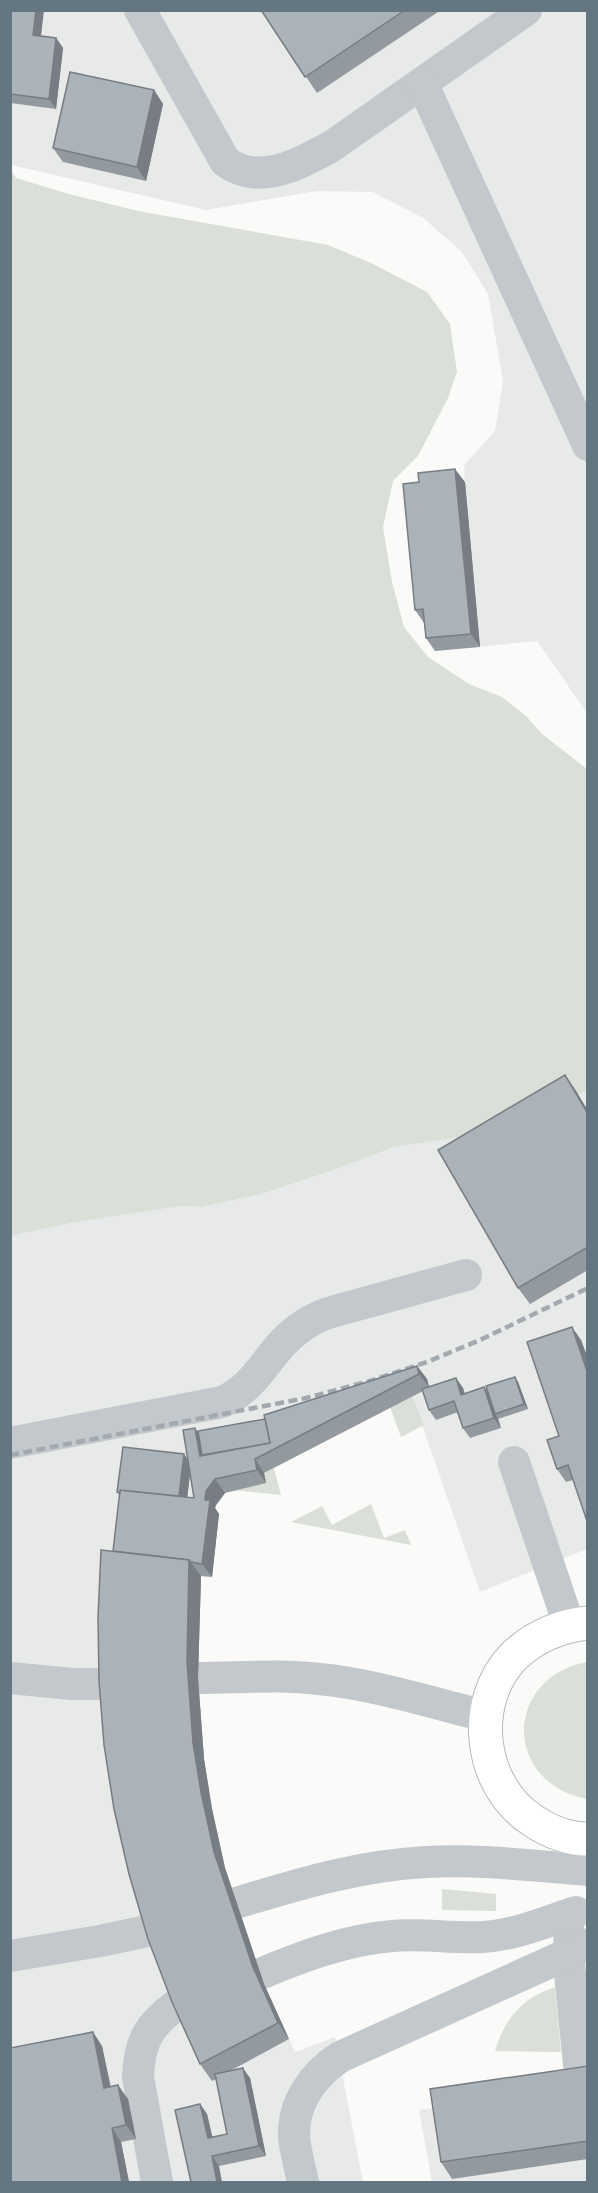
<svg xmlns="http://www.w3.org/2000/svg" width="598" height="2193" font-family="Arial,sans-serif">
	<style>
		.built { fill: #e8e9e9 }
		.green { fill: #dadfd7 }
		.lines { fill: none; stroke-linecap: round; stroke-linejoin: round }
		.major-casing { stroke: #b5babe; stroke-width: 35 }
		.minor { stroke: #c3c8cc; stroke-width: 32 }
		.major { stroke: #fff; stroke-width: 33 }
		.rail { stroke: #a2aab0; stroke-width: 4.5; stroke-dasharray: 9 4.5; stroke-linecap: butt }
		.wall { fill: #929a9f; fill-rule: evenodd }
		.shaded-wall { fill: #777d82 }
		.building { fill: #aab3b9; stroke: #777d82; stroke-width: 1.5 }
	</style>
	<rect width="100%" height="100%" fill="#fafaf8"/>
	<!-- built -->
	<g class="built">
		<path d="M11,11H587V713L537,641L435,651L433,623L465,482L464,465L495,431L503,381L488,294L462,252L423,218L373,192L317,191L206,210L11,165Z"/>
		<path d="M587,1085V1549L480,1592L412,1396L225,1493L216,1505L215,1513L219,1514L212,1577L201,1576L198,1635L199,1693L204,1759L212,1809L225,1868L264,1984L295,2052L335,2037L363,2182H11L10,1236L71,1223L181,1206L201,1207L262,1194L334,1170L394,1147L475,1135Z"/>
		<path d="M587,2084V2182H432L419,2110Z"/>
	</g>
	<!-- green -->
	<g class="green">
		<path d="M10,168L16,178L69,194L138,211L328,245L371,263L427,292L450,324L457,372L448,398L418,456L393,481L383,527L392,582L404,627L428,657L469,684L502,697L527,717L542,734L587,769V1090L475,1135L394,1147L334,1170L262,1194L201,1207L181,1206L71,1223L11,1236Z"/>
		<path d="M412,1396L424,1425L401,1437L390,1407Z"/>
		<path d="M274,1468L281,1495L231,1490Z"/>
		<path d="M371,1504L384,1538L405,1530L411,1545L291,1522L322,1506L332,1525Z"/>
		<path d="M587,1662H588L587,1799C503,1783 503,1678 587,1662Z"/>
		<path d="M442,1889L496,1894V1911L442,1910Z"/>
		<path d="M555,1987L561,2052L495,2051C505,2018 522,1998 555,1987Z"/>
	</g>
	<g class="lines">
		<!-- major casing -->
		<g class="major-casing">
			<path id="major" d="M588,1623C559,1626 535,1636 514,1656C469,1702 479,1785 532,1820C548,1831 568,1839 588,1839"/>
		</g>
		<!-- minor -->
		<g class="minor">
			<path d="M140,10L225,161C258,187 300,164 332,146L526,10"/>
			<path d="M422,83L588,445"/>
			<path d="M10,1443L222,1402C261,1385 268,1348 304,1325C323,1312 347,1308 368,1302C401,1293 433,1284 466,1275"/>
			<path d="M514,1462L569,1625"/>
			<path d="M10,1678L72,1684H110"/>
			<path d="M198,1678C238,1678 278,1674 319,1679C374,1684 432,1703 486,1716"/>
			<path d="M236,1903C299,1884 361,1865 427,1862C481,1859 534,1866 588,1870"/>
			<path d="M570,1935L568,1953L581,2085"/>
			<path d="M10,1956L100,1941L152,1930"/>
			<path d="M260,1974C303,1956 346,1940 392,1936C423,1933 453,1939 483,1937C515,1935 546,1922 576,1912"/>
			<path d="M157,2182L138,2077C139,2042 149,2024 178,2004"/>
			<path d="M303,2182C300,2167 295,2151 294,2136C293,2102 314,2074 340,2057L588,1945"/>
		</g>
		<!-- major -->
		<use href="#major" class="major"/>
		<!-- rail -->
		<path class="rail" d="M10,1455L306,1398L373,1380L427,1362L480,1340L588,1288"/>
	</g>
	<!-- wall -->
	<g class="wall">
		<path d="M10,10L41,36L56,38L63,48L56,109L10,103Z"/>
		<path d="M261,10H441L317,93Z"/>
		<path d="M154,90L163,104L146,181L63,162L53,148Z"/>
		<path d="M419,482H465L480,647L435,651L426,638L424,623L415,610Z"/>
		<path d="M565,1075L576,1091L588,1111V1270L530,1304L518,1288Z"/>
		<path d="M581,1340L588,1359V1524L573,1480L566,1482L557,1469Z"/>
		<path d="M417,1366L427,1379L429,1387L456,1378L463,1388L465,1394L484,1387L488,1392L515,1377L518,1382L528,1409L498,1419L501,1428L470,1438L463,1428L458,1412L436,1420L429,1410L423,1391L264,1473L266,1483L225,1493L216,1505L215,1508L219,1514L212,1577L201,1576L198,1678L204,1759L212,1809L225,1868L264,1984L289,2039L230,2071L250,2078L266,2156L219,2166L191,2182L200,2104L207,2114L212,2137L227,2134L216,2079L212,2081L200,2064L113,1551L120,1496L117,1492L188,1459L198,1431L265,1419ZM190,1474L194,1498L187,1497Z"/>
		<path d="M102,2046L111,2087L128,2099L136,2139L121,2142L129,2182H10Z"/>
		<path d="M588,2066V2159L452,2179L441,2162Z"/>
	</g>
	<!-- shaded-wall -->
	<g class="shaded-wall">
		<path d="M36,10H44L40,45L33,35Z"/>
		<path d="M56,38L63,48L56,109L49,99Z"/>
		<path d="M154,90L163,104L146,181L137,167Z"/>
		<path d="M455,469L465,482L480,647L471,634Z"/>
		<path d="M565,1075L576,1091L588,1111V1114Z"/>
		<path d="M572,1327L581,1340L588,1359V1374Z"/>
		<path d="M417,1366L427,1379L429,1387L419,1374Z"/>
		<path d="M515,1377L518,1382L528,1409L524,1404Z"/>
		<path d="M456,1378L463,1388L468,1405L461,1395Z"/>
		<path d="M484,1387L491,1397L495,1414L498,1419L501,1428L494,1418Z"/>
		<path d="M195,1428L204,1441L210,1469L200,1456Z"/>
		<path d="M184,1454L191,1464L186,1510L179,1500Z"/>
		<path d="M255,1459L264,1473L266,1483L257,1470Z"/>
		<path d="M215,1479L225,1493L216,1505L215,1508L219,1514L212,1577L202,1564L206,1491Z"/>
		<path d="M189,1560L201,1576L198,1678L204,1759L212,1809L225,1868L264,1984L289,2039L278,2023L253,1967L214,1852L201,1792L193,1743L187,1662Z"/>
		<path d="M93,2032L102,2046L113,2101L104,2088Z"/>
		<path d="M243,2068L250,2078L266,2156L259,2146Z"/>
		<path d="M118,2085L128,2099L136,2139L126,2125Z"/>
		<path d="M200,2104L207,2114L215,2148L208,2138Z"/>
		<path d="M112,2128L121,2142L129,2182H122Z"/>
		<path d="M212,2156L219,2166L222,2182H217Z"/>
	</g>
	<!-- building -->
	<g class="building">
		<path d="M10,10H36L33,35L56,38L49,99L10,94Z"/>
		<path d="M261,10H405L305,77Z"/>
		<path d="M70,72L154,90L137,167L53,148Z"/>
		<path d="M455,469L471,634L426,638L423,609L415,610L403,484L419,482L418,473Z"/>
		<path d="M565,1075L588,1114V1247L518,1288L438,1150Z"/>
		<path d="M572,1327L588,1374V1524L568,1465L557,1469L547,1440L559,1436L527,1342Z"/>
		<path d="M417,1366L419,1374L255,1459L257,1470L215,1479L206,1491L205,1500H210L202,1564L191,1562L189,1560L113,1551L120,1490L194,1498L183,1430L195,1428L200,1456L270,1443L264,1415Z"/>
		<path d="M515,1377L524,1404L495,1414L486,1386Z"/>
		<path d="M456,1378L461,1395L484,1387L494,1418L463,1428L454,1401L429,1410L422,1389Z"/>
		<path d="M265,1419L270,1443L202,1455L198,1431Z"/>
		<path d="M123,1447L184,1454L179,1496L120,1490V1493L117,1492Z"/>
		<path d="M101,1550L189,1560L187,1662L193,1743L201,1792L214,1852L253,1967L278,2023L200,2064L172,2002L148,1939L129,1874L114,1809L104,1745L99,1681L98,1617Z"/>
		<path d="M93,2032L104,2088L118,2085L126,2125L112,2128L122,2182H10V2048Z"/>
		<path d="M588,2066V2141L441,2162L430,2089Z"/>
		<path d="M243,2068L259,2146L212,2156L217,2182H191L175,2110L200,2104L208,2138L227,2134L215,2074Z"/>
	</g>
	<!-- border -->
	<rect width="598" height="2193" fill="none" stroke="#657683" stroke-width="24"/>
</svg>
